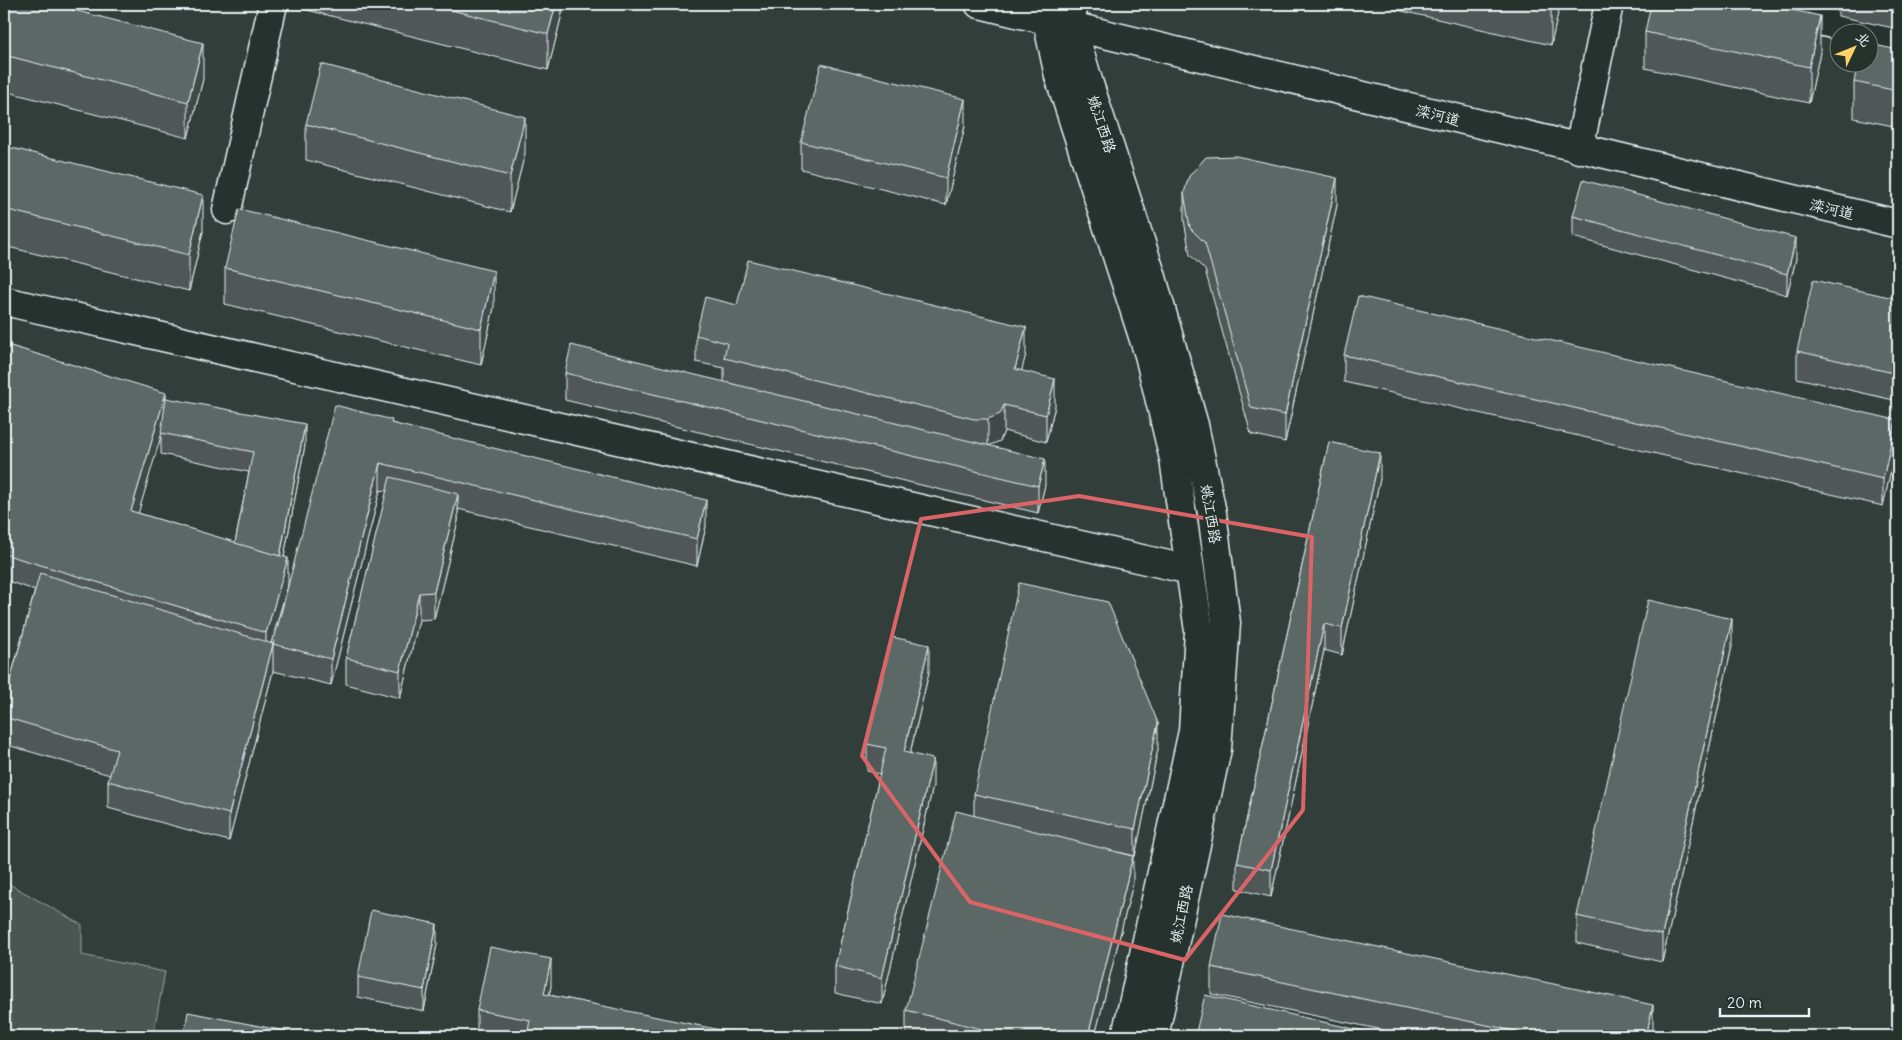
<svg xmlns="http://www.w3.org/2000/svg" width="1902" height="1040" font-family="Delius,'LXGW WenKai TC',sans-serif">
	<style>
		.green { fill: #495651; stroke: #98a4a4 }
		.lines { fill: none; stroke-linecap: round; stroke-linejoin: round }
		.minor-casing { stroke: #e8f1f8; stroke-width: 31 }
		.minor { stroke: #26332d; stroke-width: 28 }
		.wall { fill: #4f5957; stroke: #e8f1f8; fill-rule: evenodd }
		.shaded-wall { fill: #404947; stroke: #e8f1f8 }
		.building { fill: #5c6865; stroke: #e8f1f8 }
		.marked { fill: none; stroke: #db6466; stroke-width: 4; stroke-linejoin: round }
		.labels { text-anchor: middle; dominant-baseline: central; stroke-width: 4; stroke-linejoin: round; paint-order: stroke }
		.street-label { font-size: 15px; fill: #e8f1f8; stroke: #26332d }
	</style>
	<rect width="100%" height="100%" fill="#323e39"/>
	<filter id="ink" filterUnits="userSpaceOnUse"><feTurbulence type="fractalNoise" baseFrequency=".02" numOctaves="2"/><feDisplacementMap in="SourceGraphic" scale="10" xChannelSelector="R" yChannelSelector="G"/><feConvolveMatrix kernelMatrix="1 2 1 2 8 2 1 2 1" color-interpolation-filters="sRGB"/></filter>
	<g filter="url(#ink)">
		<!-- green -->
		<path class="green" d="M4,881L82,925V955L165,972L153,1036H4Z"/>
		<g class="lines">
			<!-- minor casing -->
			<g class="minor-casing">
				<g id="minor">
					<path d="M979,4L1898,224"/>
					<path d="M1047,4V20L1059,76L1149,355L1174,459L1199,631L1193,731L1126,1036"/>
					<path d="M1072,4V26L1089,84L1151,274L1194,425L1212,513L1226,623L1217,749L1154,1036"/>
					<path d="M1741,4L1869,32"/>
					<path d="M1870,33L1898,39"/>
					<path d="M1579,149L1609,4"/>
					<path d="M227,210L273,4"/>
					<path d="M4,301L1190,570"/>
				</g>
			</g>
			<!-- minor -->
			<use href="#minor" class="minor"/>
		</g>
		<!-- wall -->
		<g class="wall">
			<path d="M4,4L203,79L188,138L4,91Z"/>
			<path d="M303,4H562V14L548,70L303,9Z"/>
			<path d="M1393,4H1560L1551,45L1393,9Z"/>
			<path d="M1838,4H1898V29L1838,16Z"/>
			<path d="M1645,32L1820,52L1809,103L1645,68Z"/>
			<path d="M1898,50V127L1854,118V82Z"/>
			<path d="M306,124L525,153L510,212L306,160Z"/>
			<path d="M965,126L946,205L801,169V142Z"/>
			<path d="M4,146L203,231L189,291L4,246Z"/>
			<path d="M1184,193L1337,205L1285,442L1251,434L1205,270L1190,255L1184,220Z"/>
			<path d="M1573,216L1796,259L1787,295L1573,237Z"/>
			<path d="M225,268L494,307L481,365L225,304Z"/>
			<path d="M1898,299V401L1797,378V351Z"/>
			<path d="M737,305L1026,354L1021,371L1055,406L1046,442L1004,431L1000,441L989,445L1045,485L1038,513L565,400V373L724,382V368L696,362V335Z"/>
			<path d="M4,344L305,445L284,557L288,585L271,643L273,644L392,423L706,526L697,566L458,509V521L434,619L419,620L400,698L346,684V658L387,491L380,490L331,685L273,671L229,841L108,808V781L110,775L4,744V702L35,590L4,580ZM161,435V454L249,472L235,543L138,513Z"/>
			<path d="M1344,355L1896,447L1883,506L1344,382Z"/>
			<path d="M1329,442L1380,479L1342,655L1324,650L1271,897L1237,889V863Z"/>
			<path d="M1732,646L1662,962L1577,943V916Z"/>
			<path d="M929,672L910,754L933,786L882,1004L835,993V966L880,774L867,771V744Z"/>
			<path d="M1158,749L1135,856L1118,852L1133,883L1095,1036H906V1010L974,816V794Z"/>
			<path d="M437,944L424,1011L358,997V977Z"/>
			<path d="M1211,967L1653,1032L1652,1036H1412L1211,994Z"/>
			<path d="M551,986L549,995L740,1036H477V1010Z"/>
		</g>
		<!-- shaded-wall -->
		<g class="shaded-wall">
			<path d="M556,4H562V14L548,70V34Z"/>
			<path d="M1552,4H1560L1551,45V9Z"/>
			<path d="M1820,16V52L1809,103V67Z"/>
			<path d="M203,43V79L188,138V102Z"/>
			<path d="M965,99V126L946,205V178Z"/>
			<path d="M525,117V153L510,212V176Z"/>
			<path d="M1337,178V205L1285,442V415Z"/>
			<path d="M203,195V231L189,291V255Z"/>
			<path d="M1796,238V259L1787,295V274Z"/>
			<path d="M494,271V307L481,365V329Z"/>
			<path d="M1026,327V354L1015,396V369Z"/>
			<path d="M1055,379V406L1046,442V415Z"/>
			<path d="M166,393V419L131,538V511Z"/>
			<path d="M1004,405V431L1000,441L988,446V419Z"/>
			<path d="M1896,420V447L1883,506V479Z"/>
			<path d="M305,424V445L280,578V557Z"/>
			<path d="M1380,453V479L1342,655V628Z"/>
			<path d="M1045,459V485L1038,513V486Z"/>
			<path d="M380,463V490L331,685V659Z"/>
			<path d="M458,494V521L434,619V592Z"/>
			<path d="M706,500V526L697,566V539Z"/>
			<path d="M288,558V585L266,660V633Z"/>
			<path d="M419,593V620L400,698V671Z"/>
			<path d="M1732,619V646L1662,962V935Z"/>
			<path d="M1324,624V650L1271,897V870Z"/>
			<path d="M273,644V671L229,841V814Z"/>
			<path d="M929,645V672L904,779V752Z"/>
			<path d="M1158,723V749L1135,856V829Z"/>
			<path d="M933,759V786L882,1004V978Z"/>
			<path d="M1133,856V883L1095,1036H1088Z"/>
			<path d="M437,924V944L424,1011V990Z"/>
			<path d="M551,959V986L544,1021V994Z"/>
			<path d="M1653,1005V1032L1652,1036H1646Z"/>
		</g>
		<!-- building -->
		<g class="building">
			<path d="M4,4H50L203,43L188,102L4,55Z"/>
			<path d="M427,4H556L548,34Z"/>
			<path d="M1529,4H1552L1551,9Z"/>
			<path d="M1651,4H1765L1820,16L1809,67L1645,32Z"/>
			<path d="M1870,44L1898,50V91L1854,82L1858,62H1870Z"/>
			<path d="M321,64L525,117L510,176L306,124Z"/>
			<path d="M821,64L965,99L946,178L801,142Z"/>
			<path d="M4,146L203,195L189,255L4,209Z"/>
			<path d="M1236,156L1337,178L1285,415L1251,408L1205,243L1190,228L1184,193L1189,176L1206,157Z"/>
			<path d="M1583,180L1796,238L1787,274L1573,216Z"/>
			<path d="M239,209L494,271L481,329L225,268Z"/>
			<path d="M748,260L1026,327L1015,369L1055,379L1046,415L1004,405L1000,414L988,419H974L724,358L727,343L696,335L705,297L737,305Z"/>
			<path d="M1813,280L1898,299V374L1797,351Z"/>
			<path d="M1358,296L1896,420L1883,479L1344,355Z"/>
			<path d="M4,344L166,393L131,511L288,558L266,633L4,554Z"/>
			<path d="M571,345L1045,459L1038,486L565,373Z"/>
			<path d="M166,398L305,424L280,556L235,543L253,452L161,433Z"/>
			<path d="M335,405L392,420L391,423L706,500L697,539L380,463L331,659L273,644Z"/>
			<path d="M1329,442L1380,453L1342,628L1324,624L1271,870L1237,863Z"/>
			<path d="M390,477L458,494L434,592L419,593L400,671L346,658Z"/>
			<path d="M40,573L273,644L229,814L108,781L117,750L4,717V702Z"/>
			<path d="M1019,583L1108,602L1158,723L1135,829L974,794Z"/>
			<path d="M1648,600L1732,619L1662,935L1577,916Z"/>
			<path d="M892,637L929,645L904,752L933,759L882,978L835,966L886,748L867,744Z"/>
			<path d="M956,811L1133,856L1088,1036H1009L906,1010Z"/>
			<path d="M371,910L437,924L424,990L358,977Z"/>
			<path d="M1222,914L1653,1005L1646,1036H1539L1211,967Z"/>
			<path d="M490,947L551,959L544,994L740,1034L739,1036H527L530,1020L477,1010Z"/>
			<path d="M1205,995L1376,1034V1036H1195Z"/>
			<path d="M188,1012L310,1036H184Z"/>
		</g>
	</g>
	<!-- marked area -->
	<path class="marked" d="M1079,496L1312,537L1303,810L1185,960L970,902L862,756L921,519Z"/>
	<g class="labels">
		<!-- street labels -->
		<g class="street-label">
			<text transform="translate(1438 115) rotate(14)">滦河道</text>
			<text transform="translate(1102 124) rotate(72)">姚江西路</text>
			<text transform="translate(1832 209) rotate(13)">滦河道</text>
			<text transform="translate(1211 514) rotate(81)">姚江西路</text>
			<text transform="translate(1181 914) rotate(-78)">姚江西路</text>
		</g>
	</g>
	<!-- margin -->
	<rect width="1902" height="1040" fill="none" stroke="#26332d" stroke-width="20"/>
	<rect x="10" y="10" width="1882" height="1020" fill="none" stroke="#e8f1f8" stroke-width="2" filter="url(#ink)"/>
	<!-- north arrow -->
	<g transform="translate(1854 48) rotate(47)"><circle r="24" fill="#26332d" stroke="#747f7e"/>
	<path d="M0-4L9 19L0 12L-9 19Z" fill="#ffd166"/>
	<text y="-8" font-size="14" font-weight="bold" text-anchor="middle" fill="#e8f1f8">北</text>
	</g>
	<!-- scale -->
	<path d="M1720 1008v8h89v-8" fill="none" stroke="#e8f1f8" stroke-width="2.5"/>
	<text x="1727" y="1008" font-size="15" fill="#e8f1f8" stroke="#26332d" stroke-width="4" paint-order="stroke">20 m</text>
</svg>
